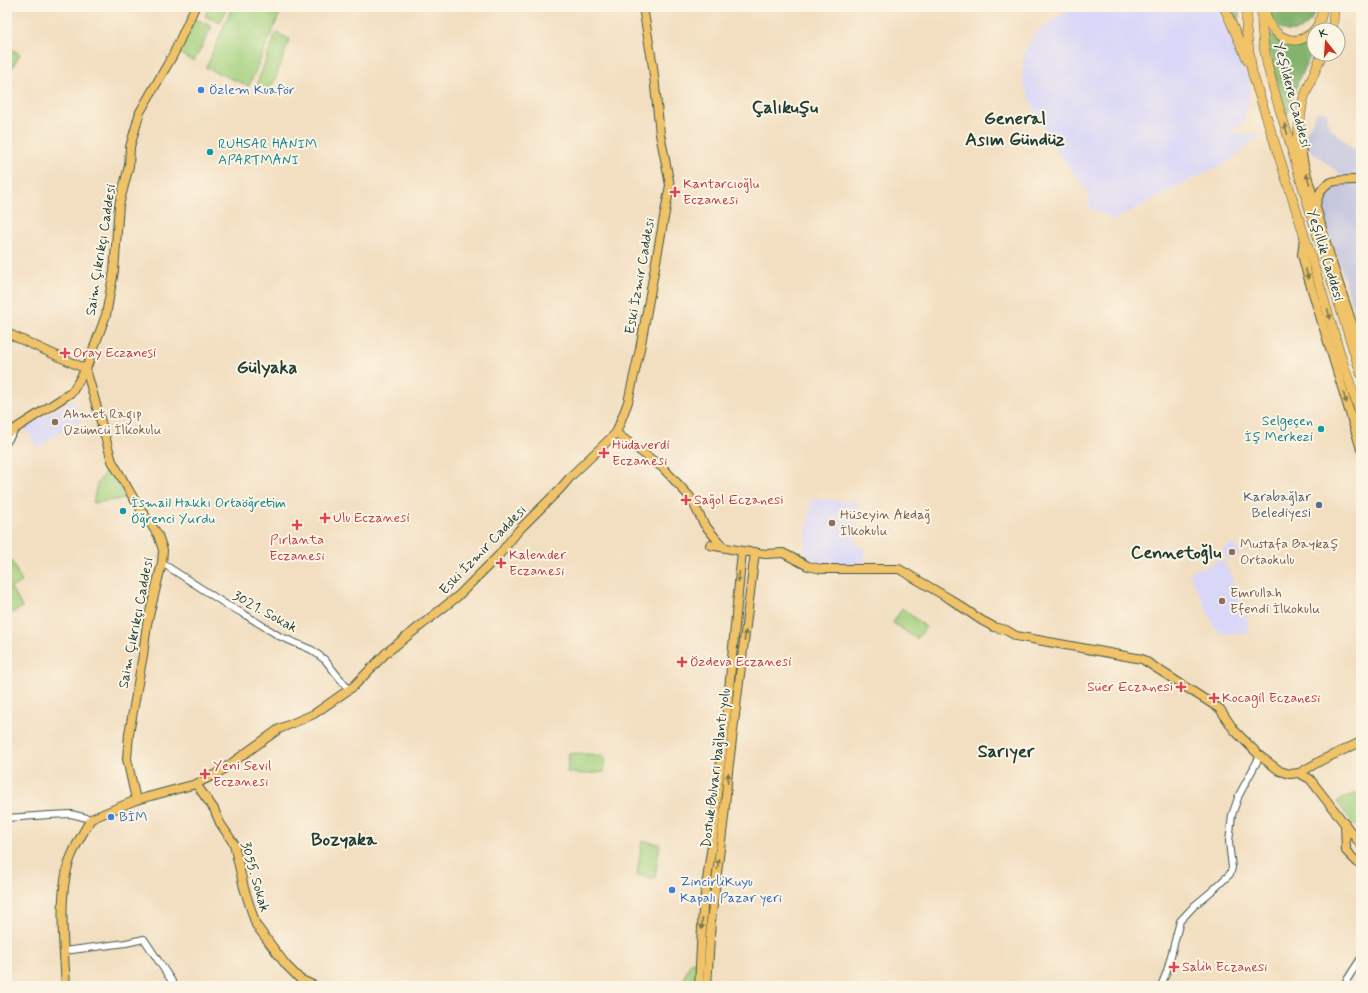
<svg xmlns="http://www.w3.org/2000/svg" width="1368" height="993" font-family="Mynerve,sans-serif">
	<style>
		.built { fill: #d9d7f7 }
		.industrial { fill: #c0c2dd }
		.green { fill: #a3d07d; stroke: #618658 }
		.forest { fill: #82b26c; stroke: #507850 }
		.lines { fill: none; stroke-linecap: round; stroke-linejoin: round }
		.minor-casing { stroke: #3f5549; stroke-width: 8 }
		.major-casing { stroke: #3f5549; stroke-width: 10 }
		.highway-casing { stroke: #3f5549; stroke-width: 10 }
		.minor { stroke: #fff; stroke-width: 6 }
		.major { stroke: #f1c369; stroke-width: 8 }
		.highway { stroke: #f1c369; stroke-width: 9 }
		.oneway { fill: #7d794c }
		.shop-dot { fill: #3f7fe0; stroke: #fcf5e5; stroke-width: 1.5 }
		.culture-dot { fill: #0f9aa8; stroke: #fcf5e5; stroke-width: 1.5 }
		.health-dot { fill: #e0444e; stroke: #fcf5e5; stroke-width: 1.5 }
		.education-dot { fill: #8d6e63; stroke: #fcf5e5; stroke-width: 1.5 }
		.service-dot { fill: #5c6f8a; stroke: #fcf5e5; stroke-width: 1.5 }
		.labels { text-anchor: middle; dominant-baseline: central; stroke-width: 4; stroke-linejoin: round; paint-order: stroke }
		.shop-label { font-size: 14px; fill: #366cbe; stroke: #fcf5e5; text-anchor: start }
		.street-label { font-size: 14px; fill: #1f3d34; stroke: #fcf5e5 }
		.culture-label { font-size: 14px; fill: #0d838f; stroke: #fcf5e5; text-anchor: start }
		.health-label { font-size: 14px; fill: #be3a42; stroke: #fcf5e5; text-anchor: start }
		.education-label { font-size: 14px; fill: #785e54; stroke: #fcf5e5; text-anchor: start }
		.service-label { font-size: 14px; fill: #4e5e75; stroke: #fcf5e5; text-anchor: end }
		.district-label { font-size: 18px; font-weight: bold; fill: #1f3d34; stroke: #fcf5e5 }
	</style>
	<rect width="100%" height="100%" fill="#fcf5e5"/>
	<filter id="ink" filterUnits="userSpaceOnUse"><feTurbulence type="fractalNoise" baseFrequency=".025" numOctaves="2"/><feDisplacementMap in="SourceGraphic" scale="8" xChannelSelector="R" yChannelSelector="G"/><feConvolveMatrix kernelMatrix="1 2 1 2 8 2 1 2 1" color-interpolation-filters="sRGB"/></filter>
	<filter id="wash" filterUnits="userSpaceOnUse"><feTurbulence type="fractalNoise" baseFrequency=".012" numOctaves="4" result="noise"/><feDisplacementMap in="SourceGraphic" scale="16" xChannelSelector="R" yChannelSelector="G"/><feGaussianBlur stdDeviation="0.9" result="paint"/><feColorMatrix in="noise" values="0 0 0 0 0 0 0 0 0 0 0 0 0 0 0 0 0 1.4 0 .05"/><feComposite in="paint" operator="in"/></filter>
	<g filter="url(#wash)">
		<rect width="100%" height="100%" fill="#f2dec0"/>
		<!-- built -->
		<g class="built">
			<path d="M1072,7H1218L1249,79L1250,96L1246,113L1242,123L1229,133L1262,134L1228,162L1184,183L1111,221L1109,216L1091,210L1087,190L1056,150L1038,118L1022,80L1024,53L1036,32Z"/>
			<path d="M73,400L83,418L37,448L25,427Z"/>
			<path d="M811,499L859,502L856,545L865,548L864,565L827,566L803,557Z"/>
			<path d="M1233,543L1241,554L1228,560L1222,550Z"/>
			<path d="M1221,559L1228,569L1239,595L1245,610L1250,633L1222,634L1215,627L1189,573L1199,567L1201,570Z"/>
		</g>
		<!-- industrial -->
		<path class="industrial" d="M1327,111L1329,126L1361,156V332L1320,203L1330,190L1344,177L1301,143L1317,112Z"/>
		<!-- green -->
		<g class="green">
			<path d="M209,7H227L220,23L205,16Z"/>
			<path d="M232,7H265L280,13L249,86L206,68Z"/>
			<path d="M196,19L212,27L194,61L178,53Z"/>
			<path d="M276,33L290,39L274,82L267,90L256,86Z"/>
			<path d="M7,47L20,54L7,77Z"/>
			<path d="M109,467L125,496L123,499L93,503L97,484Z"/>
			<path d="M7,552L22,582L7,590Z"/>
			<path d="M12,589L22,607L12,613L7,604V592Z"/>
			<path d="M902,608L926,627L917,639L893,623Z"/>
			<path d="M569,753L603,755L606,761L604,772L586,774L567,773Z"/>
			<path d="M1361,792V825L1356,827L1337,802L1343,798Z"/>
			<path d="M642,841L660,844L655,878L637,875Z"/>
			<path d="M691,962L699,964L697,986H680Z"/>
		</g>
		<!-- forest -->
		<g class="forest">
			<path d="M1230,7H1240L1238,26Z"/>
			<path d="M1269,7H1315C1315,21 1301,34 1287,31C1277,29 1269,17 1269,7Z"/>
			<path d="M1265,30L1279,39L1297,41L1314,32V49L1299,79L1287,116L1273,71Z"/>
		</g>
	</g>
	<g filter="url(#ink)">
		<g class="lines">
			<!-- minor casing -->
			<g class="minor-casing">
				<g id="minor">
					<path d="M7,442L14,431"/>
					<path d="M162,563L227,605L244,614L279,636L312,650L325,660L349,690"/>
					<path d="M7,818L49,815L71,814L91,819"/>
					<path d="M64,951L126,943L144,939L175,986"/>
					<path d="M1161,986L1167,971L1180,921L1195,905L1213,890L1230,874L1232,868L1229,842L1232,815L1239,795L1260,756"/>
					<path d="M1343,986L1361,958"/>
				</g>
			</g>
			<!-- major casing -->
			<g class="major-casing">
				<g id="major">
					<path d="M1301,140L1302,155L1304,165L1332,263L1361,350"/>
					<path d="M1316,204C1322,180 1332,180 1355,180"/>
					<path d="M1304,236L1302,255L1308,277L1361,449"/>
					<path d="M7,333L86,369"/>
					<path d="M86,369L112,461L134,499L158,535L163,550L162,563L147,624L143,655L129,734L127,759L136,800"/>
					<path d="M616,433L663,468L690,497L704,524L723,547"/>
					<path d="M7,434L72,392L86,369L106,315L114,271L119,205L129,166L130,147L140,112L173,55L195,7"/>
					<path d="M710,545L742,551L766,554L783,553L808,566L821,569H899L950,599L981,620L994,627L1006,630L1016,636L1142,659L1220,709L1234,730L1260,756L1280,771L1290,774L1299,773L1310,779L1361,845"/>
					<path d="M1299,773L1324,759L1361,742"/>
					<path d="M196,784L214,809L220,823L234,844L244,888L256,925L286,965L300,979L315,986"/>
					<path d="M1345,824L1346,851L1361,866"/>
					<path d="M66,986C64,949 57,892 71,857C76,844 84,831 91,819L136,800L196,784L218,773L279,729L314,714L354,686L386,653L458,596L499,555L518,531L560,489L572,475L616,433L628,402L640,349L670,185L660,134L653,67L643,7"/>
					<path d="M699,986L703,908L716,816L717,794L727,711L742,551"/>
					<path d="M707,986L711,921L724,817L728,772L755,552"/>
				</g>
			</g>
			<!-- highway casing -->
			<g class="highway-casing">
				<g id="highway">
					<path d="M1224,7L1248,61"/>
					<path d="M1247,7L1246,29L1252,72L1314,266L1342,360L1361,416"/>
					<path d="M1262,7C1259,54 1277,98 1290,143C1312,220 1337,297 1361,374"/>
					<path d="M1265,9C1266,26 1281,42 1298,40C1313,38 1323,20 1322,7"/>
					<path d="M1331,30L1333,25L1334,7"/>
					<path d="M1297,157V140L1303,100L1322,54"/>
				</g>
			</g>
			<!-- minor -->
			<use href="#minor" class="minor"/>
			<!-- major -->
			<use href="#major" class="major"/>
			<!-- highway -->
			<use href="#highway" class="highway"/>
		</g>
		<!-- one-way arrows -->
		<defs><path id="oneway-solid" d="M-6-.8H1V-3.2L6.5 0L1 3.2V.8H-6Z"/></defs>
		<g class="oneway">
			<use href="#oneway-solid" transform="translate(1286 129) rotate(-106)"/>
			<use href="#oneway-solid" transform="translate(1308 179) rotate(-107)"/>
			<use href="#oneway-solid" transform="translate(1307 274) rotate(75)"/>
			<use href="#oneway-solid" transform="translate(1329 314) rotate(74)"/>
			<use href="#oneway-solid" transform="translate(1345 398) rotate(72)"/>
			<use href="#oneway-solid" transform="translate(739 577) rotate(95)"/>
			<use href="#oneway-solid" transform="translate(745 636) rotate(-83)"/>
			<use href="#oneway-solid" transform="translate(728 778) rotate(-85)"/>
			<use href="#oneway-solid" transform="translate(718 864) rotate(-83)"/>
			<use href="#oneway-solid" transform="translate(702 924) rotate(94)"/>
		</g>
	</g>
	<!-- markers -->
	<g class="shop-dot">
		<circle cx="201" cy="90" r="4"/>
		<circle cx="111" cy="817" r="4"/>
		<circle cx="672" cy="890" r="4"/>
	</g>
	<g class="culture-dot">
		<circle cx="210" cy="152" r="4"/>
		<circle cx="1321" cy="429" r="4"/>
		<circle cx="123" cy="511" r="4"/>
	</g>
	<g class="health-dot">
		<path d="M673 186h4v4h4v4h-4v4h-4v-4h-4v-4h4z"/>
		<path d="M63 347h4v4h4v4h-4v4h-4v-4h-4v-4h4z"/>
		<path d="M602 447h4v4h4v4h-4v4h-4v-4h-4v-4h4z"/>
		<path d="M684 494h4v4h4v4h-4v4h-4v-4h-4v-4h4z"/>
		<path d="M323 512h4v4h4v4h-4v4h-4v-4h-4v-4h4z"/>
		<path d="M295 519h4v4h4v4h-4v4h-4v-4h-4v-4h4z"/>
		<path d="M499 557h4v4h4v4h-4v4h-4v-4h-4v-4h4z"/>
		<path d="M680 656h4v4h4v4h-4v4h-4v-4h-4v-4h4z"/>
		<path d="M1179 681h4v4h4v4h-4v4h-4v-4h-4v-4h4z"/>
		<path d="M1212 692h4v4h4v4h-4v4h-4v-4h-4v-4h4z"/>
		<path d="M203 768h4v4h4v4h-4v4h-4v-4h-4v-4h4z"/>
		<path d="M1172 961h4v4h4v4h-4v4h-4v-4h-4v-4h4z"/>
	</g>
	<g class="education-dot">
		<circle cx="55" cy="422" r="4"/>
		<circle cx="832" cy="523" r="4"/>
		<circle cx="1232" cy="552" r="4"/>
		<circle cx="1222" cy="601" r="4"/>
	</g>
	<circle class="service-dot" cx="1319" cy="505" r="4"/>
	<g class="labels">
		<!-- shop labels -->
		<g class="shop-label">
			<text x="209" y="90">Özlem Kuaför</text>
			<text x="119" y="817">BİM</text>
			<text x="680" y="882">ZincirliKuyu<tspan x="680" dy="16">Kapalı Pazar yeri</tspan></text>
		</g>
		<!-- street labels -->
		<g class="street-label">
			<text transform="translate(1292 95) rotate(75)">Yeşildere Caddesi</text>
			<text transform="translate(101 250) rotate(-81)">Saim Çıkrıkçı Caddesi</text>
			<text transform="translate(1325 255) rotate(73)">Yeşillik Caddesi</text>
			<text transform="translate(640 276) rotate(-80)">Eski İzmir Caddesi</text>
			<text transform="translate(483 550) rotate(-46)">Eski İzmir Caddesi</text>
			<text transform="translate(265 612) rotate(29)">3021. Sokak</text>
			<text transform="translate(136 623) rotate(-79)">Saim Çıkrıkçı Caddesi</text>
			<text transform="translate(716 768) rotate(-83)">Dostuk Bulvarı bağlantı yolu</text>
			<text transform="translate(255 877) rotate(74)">3055. Sokak</text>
		</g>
		<!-- culture labels -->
		<g class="culture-label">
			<text x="218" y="144">RUHSAR HANIM<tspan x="218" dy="16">APARTMANI</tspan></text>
			<text x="1313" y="421" text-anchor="end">Selgeçen<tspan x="1313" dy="16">İş Merkezi</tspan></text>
			<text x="131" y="503">İsmail Hakkı Ortaöğretim<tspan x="131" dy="16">Öğrenci Yurdu</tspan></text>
		</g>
		<!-- health labels -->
		<g class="health-label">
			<text x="683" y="184">Kantarcıoğlu<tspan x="683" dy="16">Eczanesi</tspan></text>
			<text x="73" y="353">Oray Eczanesi</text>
			<text x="612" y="445">Hüdaverdi<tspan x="612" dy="16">Eczanesi</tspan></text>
			<text x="694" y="500">Sağol Eczanesi</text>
			<text x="333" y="518">Ulu Eczanesi</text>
			<text x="297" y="540" text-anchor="middle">Pırlanta<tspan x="297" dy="16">Eczanesi</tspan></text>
			<text x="509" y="555">Kalender<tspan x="509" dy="16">Eczanesi</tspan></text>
			<text x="690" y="662">Özdeva Eczanesi</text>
			<text x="1173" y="687" text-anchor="end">Süer Eczanesi</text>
			<text x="1222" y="698">Kocagil Eczanesi</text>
			<text x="213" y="766">Yeni Sevil<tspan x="213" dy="16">Eczanesi</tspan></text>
			<text x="1182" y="967">Salih Eczanesi</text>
		</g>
		<!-- education labels -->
		<g class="education-label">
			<text x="63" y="414">Ahmet Ragıp<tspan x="63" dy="16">Üzümcü İlkokulu</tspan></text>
			<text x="840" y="515">Hüseyin Akdağ<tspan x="840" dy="16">İlkokulu</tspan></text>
			<text x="1240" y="544">Mustafa Baykaş<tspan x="1240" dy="16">Ortaokulu</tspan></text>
			<text x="1230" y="593">Emrullah<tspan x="1230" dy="16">Efendi İlkokulu</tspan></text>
		</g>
		<!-- service labels -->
		<g class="service-label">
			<text x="1311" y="497">Karabağlar<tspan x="1311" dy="16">Belediyesi</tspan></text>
		</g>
		<!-- district labels -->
		<g class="district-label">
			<text x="785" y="108">Çalıkuşu</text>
			<text x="1015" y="119">General<tspan x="1015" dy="21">Asım Gündüz</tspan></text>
			<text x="267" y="368">Gülyaka</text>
			<text x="1176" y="553">Cennetoğlu</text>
			<text x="1006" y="752">Sarıyer</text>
			<text x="344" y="840">Bozyaka</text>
		</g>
	</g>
	<!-- margin -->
	<rect width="1368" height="993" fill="none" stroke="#fcf5e5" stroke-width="24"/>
	<!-- north arrow -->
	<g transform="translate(1326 42) rotate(343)"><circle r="19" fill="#fcf5e5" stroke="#a4ab9e"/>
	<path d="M0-3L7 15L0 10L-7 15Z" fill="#c8321e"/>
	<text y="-6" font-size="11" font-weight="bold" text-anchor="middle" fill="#1f3d34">K</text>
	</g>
</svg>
